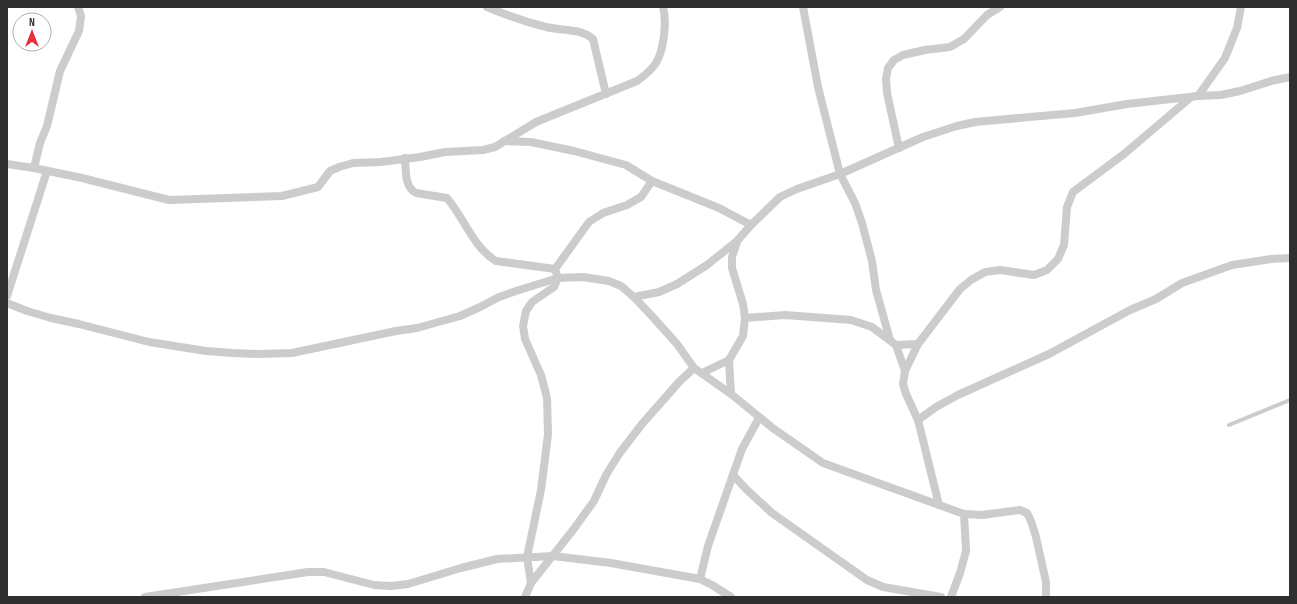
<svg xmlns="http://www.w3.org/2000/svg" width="1297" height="604" font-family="'Sofia Sans Condensed',sans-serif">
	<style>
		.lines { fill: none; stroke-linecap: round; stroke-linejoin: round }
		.lane { stroke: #ccc; stroke-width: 4 }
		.street { stroke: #ccc; stroke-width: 8 }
	</style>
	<rect width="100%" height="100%" fill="#fff"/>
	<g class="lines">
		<!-- lane -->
		<path class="lane" d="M1229,425L1290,400"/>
		<!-- street -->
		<g class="street">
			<path d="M487,7C506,15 526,22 546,27C562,31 581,28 593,39L606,94"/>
			<path d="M803,7L818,87L840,174L855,203L862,223L872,261L876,290L890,340"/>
			<path d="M1198,96L1225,58L1237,28L1241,7"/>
			<path d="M504,141L531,142L574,151L626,165L652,181L719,208L751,225"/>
			<path d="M899,148L887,93L886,79L888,68L894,60L903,55L925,50L950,47L964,39L987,15L1000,7"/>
			<path d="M405,158C406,169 404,187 416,193L447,198C464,218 473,247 496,261L555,269"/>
			<path d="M7,164L34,168L82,178L169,200L282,196L318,187L330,171L339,167L353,163L381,162L420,157L445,152L483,150L495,147L536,122L637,81C644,76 651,71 656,63C664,50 667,21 663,7"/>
			<path d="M34,168L40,143L47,126L60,71L79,31L81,16L78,7"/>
			<path d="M555,269L589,222L603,213L627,205L641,197L652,181"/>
			<path d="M7,296L47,171"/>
			<path d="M634,297L659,292L677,284L707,265L737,241L751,225L780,197L797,189L840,174L923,137L957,126L975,122L1075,113L1127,104L1198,96L1221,95L1240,91L1271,81L1290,77"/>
			<path d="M7,303L27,311L51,318L79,324L149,342L206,351L232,353L259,354L292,353L396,331L417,328L460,316L480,307L499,297L519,290L558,278L583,277L609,281L621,286L634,297L650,314L677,344L694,368L731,394L774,429L823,463L964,514L982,515L1020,510L1027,513L1031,521L1036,537L1046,582V597"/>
			<path d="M745,318L785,315L851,320L872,327L896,345L905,371"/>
			<path d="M896,345L918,344"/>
			<path d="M702,373L729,360"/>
			<path d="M731,394L729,360L743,336L745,318L743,304L732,268V257L737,242"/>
			<path d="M918,420L936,407L958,395L1049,354L1130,310L1156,299L1182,283L1232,265L1271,259L1290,258"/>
			<path d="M733,475L747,490L772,513L867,580L883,587L941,597"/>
			<path d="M939,505L918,420L906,394L903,384L905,371L918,344L960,289L971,280L985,272L1000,270L1034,275L1047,270L1058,259L1064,245L1067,207L1073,192L1124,154L1190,98"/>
			<path d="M700,579L708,546L742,449L759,418"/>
			<path d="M531,583L527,557L541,490L548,434L547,398L541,375L525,339L523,326L526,311L532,302L554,287L558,278L555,269"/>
			<path d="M145,597L308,572H324L374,585L391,586L408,584L461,568L497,559L553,556L611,563L700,579L712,585L731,597"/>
			<path d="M525,597L531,583L573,530L594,501L606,475L619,454L642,424L679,382L694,368"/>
			<path d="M951,597L960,573L966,551L964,514"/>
		</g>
	</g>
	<!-- border -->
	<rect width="1297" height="604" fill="none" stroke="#2f2f2f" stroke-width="16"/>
	<!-- north arrow -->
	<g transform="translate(32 32)"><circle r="19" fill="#ffffff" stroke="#acacac"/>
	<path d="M0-3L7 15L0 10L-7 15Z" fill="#e4323f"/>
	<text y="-6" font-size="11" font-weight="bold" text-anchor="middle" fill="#2f2f2f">N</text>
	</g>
</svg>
